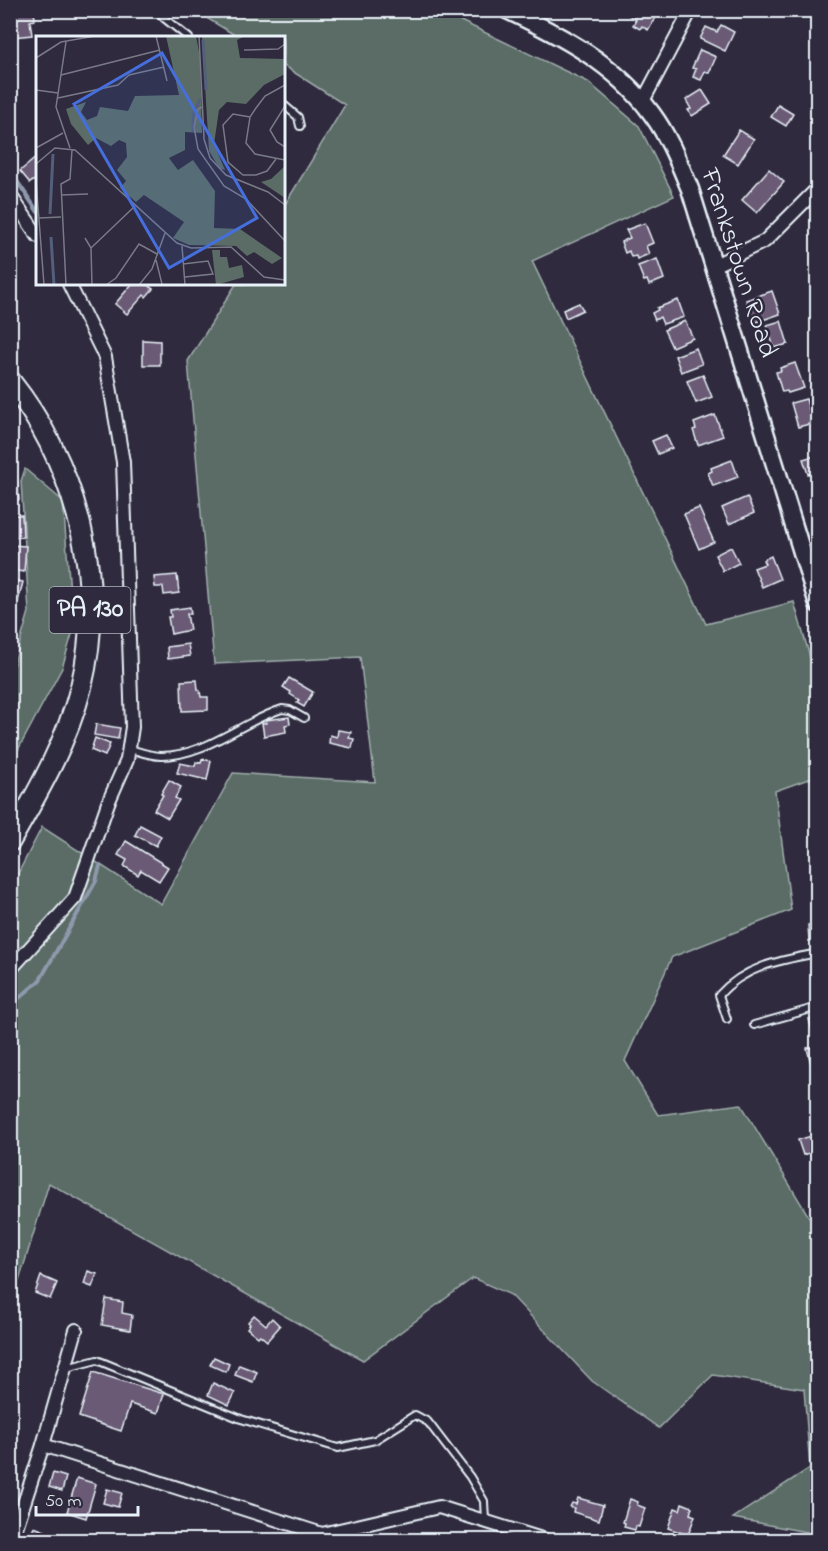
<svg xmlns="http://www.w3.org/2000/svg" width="828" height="1551" font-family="'Indie Flower',sans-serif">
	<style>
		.green { fill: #5a6c65; stroke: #a1aeae; stroke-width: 1.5 }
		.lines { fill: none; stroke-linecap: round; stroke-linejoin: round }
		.stream { stroke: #8f99ad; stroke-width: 4 }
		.building { fill: #6a5a75; stroke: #e8f1f8; stroke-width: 1.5 }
		.service-casing { stroke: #e8f1f8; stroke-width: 10 }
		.minor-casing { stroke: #e8f1f8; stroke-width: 16 }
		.secondary-casing { stroke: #e8f1f8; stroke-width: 21 }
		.primary-casing { stroke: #e8f1f8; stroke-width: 24 }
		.service { stroke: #2f2a3d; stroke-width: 6 }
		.minor { stroke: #2f2a3d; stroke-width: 12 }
		.secondary { stroke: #2f2a3d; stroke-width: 16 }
		.primary { stroke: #2f2a3d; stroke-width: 20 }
		.labels { text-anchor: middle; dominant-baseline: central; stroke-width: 5; stroke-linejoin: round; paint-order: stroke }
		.shield { fill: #2f2a3d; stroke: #b0b5c0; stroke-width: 1.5 }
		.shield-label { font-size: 26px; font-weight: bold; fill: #e8f1f8 }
		.street-label { font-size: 27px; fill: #e8f1f8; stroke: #2f2a3d }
		.inset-river { fill: none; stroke: #535f7b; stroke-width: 3 }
		.inset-road { fill: none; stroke: #797a88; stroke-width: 1.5 }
		.view { fill: #466fde; fill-opacity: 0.15; stroke: #466fde; stroke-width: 3 }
		.inset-edge { fill: none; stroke: #e8f1f8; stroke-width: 3 }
	</style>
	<rect width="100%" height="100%" fill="#2f2a3d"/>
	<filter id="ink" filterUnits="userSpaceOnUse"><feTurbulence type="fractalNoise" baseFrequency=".0167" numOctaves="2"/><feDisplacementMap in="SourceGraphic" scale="12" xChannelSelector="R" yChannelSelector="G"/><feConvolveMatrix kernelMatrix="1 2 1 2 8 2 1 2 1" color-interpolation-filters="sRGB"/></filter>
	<g filter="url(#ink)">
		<!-- green -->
		<g class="green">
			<path d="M195,11H440L588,82L639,126L674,196L532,261L706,624L794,602L817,681V776L775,791L791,910L672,957L625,1061L658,1115L741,1104L812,1222L817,1221V1534L733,1518L810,1468L804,1389L713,1375L659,1428L592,1381L511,1295L473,1278L363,1360L49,1183L11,1307V887L42,827L161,904L233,773L375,782L360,657L214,664L188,361L236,284H284V206L345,105L284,66V38L238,37Z"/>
			<path d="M25,469L63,501L73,631L62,668L11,763V673L29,612L21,481Z"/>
		</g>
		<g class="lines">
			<!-- stream -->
			<g class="stream">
				<path d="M10,171L38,212"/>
				<path d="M10,1006L40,980L96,881L100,866"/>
			</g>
		</g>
		<!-- building -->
		<g class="building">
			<path d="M10,10H34L35,20L30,21L32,35L13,37Z"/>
			<path d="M625,10H650L657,15L648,30L642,26L640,29L633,25L636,20L624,12Z"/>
			<path d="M721,25L734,32L725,51L700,39L706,27L717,32Z"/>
			<path d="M700,50L716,57L709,73L705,71L701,80L693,77L696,69L692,68Z"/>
			<path d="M702,90L711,104L692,116L688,110L691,109L686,100Z"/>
			<path d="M778,105L793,114L786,126L771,117Z"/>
			<path d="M739,130L754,139L738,164L723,155Z"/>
			<path d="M37,157L38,178L30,183L20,171Z"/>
			<path d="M769,169L784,182L757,213L742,200Z"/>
			<path d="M645,223L653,243L646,246L649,254L637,259L636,256L631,257L629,251L625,253L621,242L630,238L626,230Z"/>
			<path d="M657,259L664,279L649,285L647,280L644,281L638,266Z"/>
			<path d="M132,284H146L153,289L146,297L144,295L127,314L115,304Z"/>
			<path d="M772,291L780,314L754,323L746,300Z"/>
			<path d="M678,300L684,317L663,324L660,317L655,320L652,313L658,310L657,308Z"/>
			<path d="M579,303L583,310L566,318L563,310Z"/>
			<path d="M685,321L693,338L672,347L664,330Z"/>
			<path d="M781,321L788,344L774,348L767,325Z"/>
			<path d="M143,340L160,341V365H143Z"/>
			<path d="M696,348L702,364L681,372L675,356Z"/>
			<path d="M795,363L804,388L788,393L787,391L782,392L776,372L781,371L780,368Z"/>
			<path d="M703,375L712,397L696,403L687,381Z"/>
			<path d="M806,399L813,423L798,427L791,403Z"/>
			<path d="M715,415L723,436L698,445L693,430L696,429L694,423Z"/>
			<path d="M666,435L672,448L658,454L652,441Z"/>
			<path d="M818,455V471L808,474L803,459Z"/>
			<path d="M732,460L738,477L713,486L708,473L712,471L711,468Z"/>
			<path d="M10,478H17L19,500L10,501Z"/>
			<path d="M747,497L754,513L729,524L722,508Z"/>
			<path d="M699,508L714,542L699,549L684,514Z"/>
			<path d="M10,515H22L23,537L10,538Z"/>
			<path d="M10,545L26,546L24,572L10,570Z"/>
			<path d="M731,547L739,563L723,571L715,555Z"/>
			<path d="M771,556L780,579L762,587L754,568L765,564L763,560Z"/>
			<path d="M177,575L179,593L164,595L163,587H155L154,577Z"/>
			<path d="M10,579L23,582L17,605L10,603Z"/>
			<path d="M190,607L191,614H187L190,630L171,634L168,617H171L170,610Z"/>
			<path d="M188,644L190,656L168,659L167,647Z"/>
			<path d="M289,678L313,692L304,707L297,703L299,700L290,694L291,692L283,687Z"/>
			<path d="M197,680L198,690L200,691L201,697H208V710L182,711L181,681Z"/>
			<path d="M289,717L290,724L285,725L286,732L264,736L262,723H266V720Z"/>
			<path d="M96,724L120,728L118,739L94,735Z"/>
			<path d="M338,730L351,732L349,738L354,739L352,748L329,743L330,735L337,737Z"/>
			<path d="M95,738L110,744L105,756L91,750Z"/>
			<path d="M202,759L211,761L207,780L177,773L180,763L195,766L196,762L201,763Z"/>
			<path d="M169,780L181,787L175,798L179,800L168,818L154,810L163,795L161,794Z"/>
			<path d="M140,825L161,836L156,846L135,835Z"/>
			<path d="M126,841L168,867L159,881L141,870L138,875L124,866L127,860L118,855Z"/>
			<path d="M818,924V940L809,941L808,925Z"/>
			<path d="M818,1016V1066L812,1068L807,1048L816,1046L809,1019Z"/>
			<path d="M818,1134V1150L803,1155L798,1140Z"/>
			<path d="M88,1271L97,1274L92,1287L84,1284Z"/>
			<path d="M41,1276L57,1283L50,1299L35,1293Z"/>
			<path d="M106,1299L123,1302L122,1313L132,1315L130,1330L102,1325Z"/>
			<path d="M254,1315L266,1325L272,1318L280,1326L267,1341L260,1335L258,1337L247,1328L250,1324L248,1322Z"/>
			<path d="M214,1357L229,1364L226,1372L210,1365Z"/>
			<path d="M239,1365L257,1372L253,1382L235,1375Z"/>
			<path d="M93,1372L164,1394L158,1413L130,1404L121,1431L79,1417Z"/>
			<path d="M213,1383L235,1393L229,1405L208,1395Z"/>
			<path d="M53,1473L66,1477L62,1491L49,1487Z"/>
			<path d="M77,1478L96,1484L86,1518L67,1512Z"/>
			<path d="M107,1489L122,1493L118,1507L103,1503Z"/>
			<path d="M578,1498L603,1505L599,1520L573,1512L574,1508L570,1507L572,1503L576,1504Z"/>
			<path d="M630,1499L638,1502L637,1505L645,1508L639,1527L636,1526L635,1530L624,1527L625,1523L623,1522Z"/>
			<path d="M682,1503L692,1507L690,1514L695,1516L688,1535L668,1528L675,1508L680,1510Z"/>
			<path d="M34,1527L50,1533L47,1540H29Z"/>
		</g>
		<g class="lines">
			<!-- service casing -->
			<g class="service-casing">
				<g id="service">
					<path d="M158,10L164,18L189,38"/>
					<path d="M284,105L298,117L300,126"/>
					<path d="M130,749C140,752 151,756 161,756C205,756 241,722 282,709L290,710L304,718"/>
					<path d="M727,1019L719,995C745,966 781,960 818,953"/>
					<path d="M754,1025L818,1007"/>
					<path d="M66,1368L97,1360L241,1419L338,1448L375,1440L415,1415L428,1422L470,1477L484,1501L485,1521"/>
				</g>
			</g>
			<!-- minor casing -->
			<g class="minor-casing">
				<g id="minor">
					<path d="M643,101L691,10"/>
					<path d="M10,195L38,236"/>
					<path d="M713,266L765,241L818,188"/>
					<path d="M10,970L75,898L108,803L127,760L132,727L123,462L105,357L69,284"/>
					<path d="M43,1445L322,1534"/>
					<path d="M322,1534L439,1507L545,1540"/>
					<path d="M12,1540L43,1445L76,1330"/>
				</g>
			</g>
			<!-- secondary casing -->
			<g class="secondary-casing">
				<path id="secondary" d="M507,10C562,36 616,64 652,114C669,137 679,163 690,189L818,604"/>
			</g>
			<!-- primary casing -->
			<g class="primary-casing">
				<path id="primary" d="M10,381C77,465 107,582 81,687C67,742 38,792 10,841"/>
			</g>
			<!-- service -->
			<use href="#service" class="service"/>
			<!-- minor -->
			<use href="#minor" class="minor"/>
			<!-- secondary -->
			<use href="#secondary" class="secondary"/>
			<!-- primary -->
			<use href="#primary" class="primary"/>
		</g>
	</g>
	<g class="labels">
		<!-- shield labels -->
		<rect class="shield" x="49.5" y="587" width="81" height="46" rx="4.5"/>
		<g class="shield-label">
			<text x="90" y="610">PA 130</text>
		</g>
		<!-- street labels -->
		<g class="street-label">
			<text transform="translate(738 263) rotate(72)">Frankstown Road</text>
		</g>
	</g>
	<!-- overview -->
	<g transform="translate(36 36)">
		<rect width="249" height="249" fill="#2f2a3d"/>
		<path d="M130,0H160L164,21L166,97L149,96V114L133,122L142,134L157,124L179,155L178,192L204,193L246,222L236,228L218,216L211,220L200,210L153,209L137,202L148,186L108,159L100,166L84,152L90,145L81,134L91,121L90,107L83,104L75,110L60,102L52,109L35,88L30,73L50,66L45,76L51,84L61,80L64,71L92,75L99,60L143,59ZM166,0H242L207,1L201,4L204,22L249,23V38L228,49L210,68L191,66L183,74L178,108L189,134L183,132L173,115ZM249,130V162L225,146L235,143ZM176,214H184V221H191L193,232L206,229L208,241L180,249Z" fill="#5a6c65"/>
		<path class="inset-river" d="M167,4L170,54M157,96V80L164,63M14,178L17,118M15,201L18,249"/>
		<path class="inset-road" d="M120,0L131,45M163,0L168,103L174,122L190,139L232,156L249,169M30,6L20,71L34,112M208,14L242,13L249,8M0,22L25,6L59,0M25,39L124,14M93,39L128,31M249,49L229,60L220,72L214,81L210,107L219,118L249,124M0,54L22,57M22,62L82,49L93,39M249,70L234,94L241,106L249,111M166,71L162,73L158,91L162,113L188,150L210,163L249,205M214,81L197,78L187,89L192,126L207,139H220L231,135L240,123M0,112L27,97M0,128L19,112L39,114L141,207L155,212L195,211L228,241L249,244M0,144L8,249M25,159L52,158M3,182L25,181M49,202L55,212L56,249M146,210L149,249M55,212L99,170M120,224L126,248M147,228L172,225L177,238L149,241M30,249L25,148L34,143L36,114M70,249L80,242L103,208L121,218M103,249L116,233L129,197"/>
		<path class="view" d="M126,17L221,182L133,232L38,68Z"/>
		<rect width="249" height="249" class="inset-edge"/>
	</g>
	<!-- margin -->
	<rect width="828" height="1551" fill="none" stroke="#2f2a3d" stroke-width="36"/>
	<rect x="18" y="18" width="792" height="1515" fill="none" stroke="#e8f1f8" stroke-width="2" filter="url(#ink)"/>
	<!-- scale -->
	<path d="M36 1506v9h102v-9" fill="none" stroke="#e8f1f8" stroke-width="3"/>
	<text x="45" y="1506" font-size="18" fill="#e8f1f8" stroke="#2f2a3d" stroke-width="4.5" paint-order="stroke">50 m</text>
</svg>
